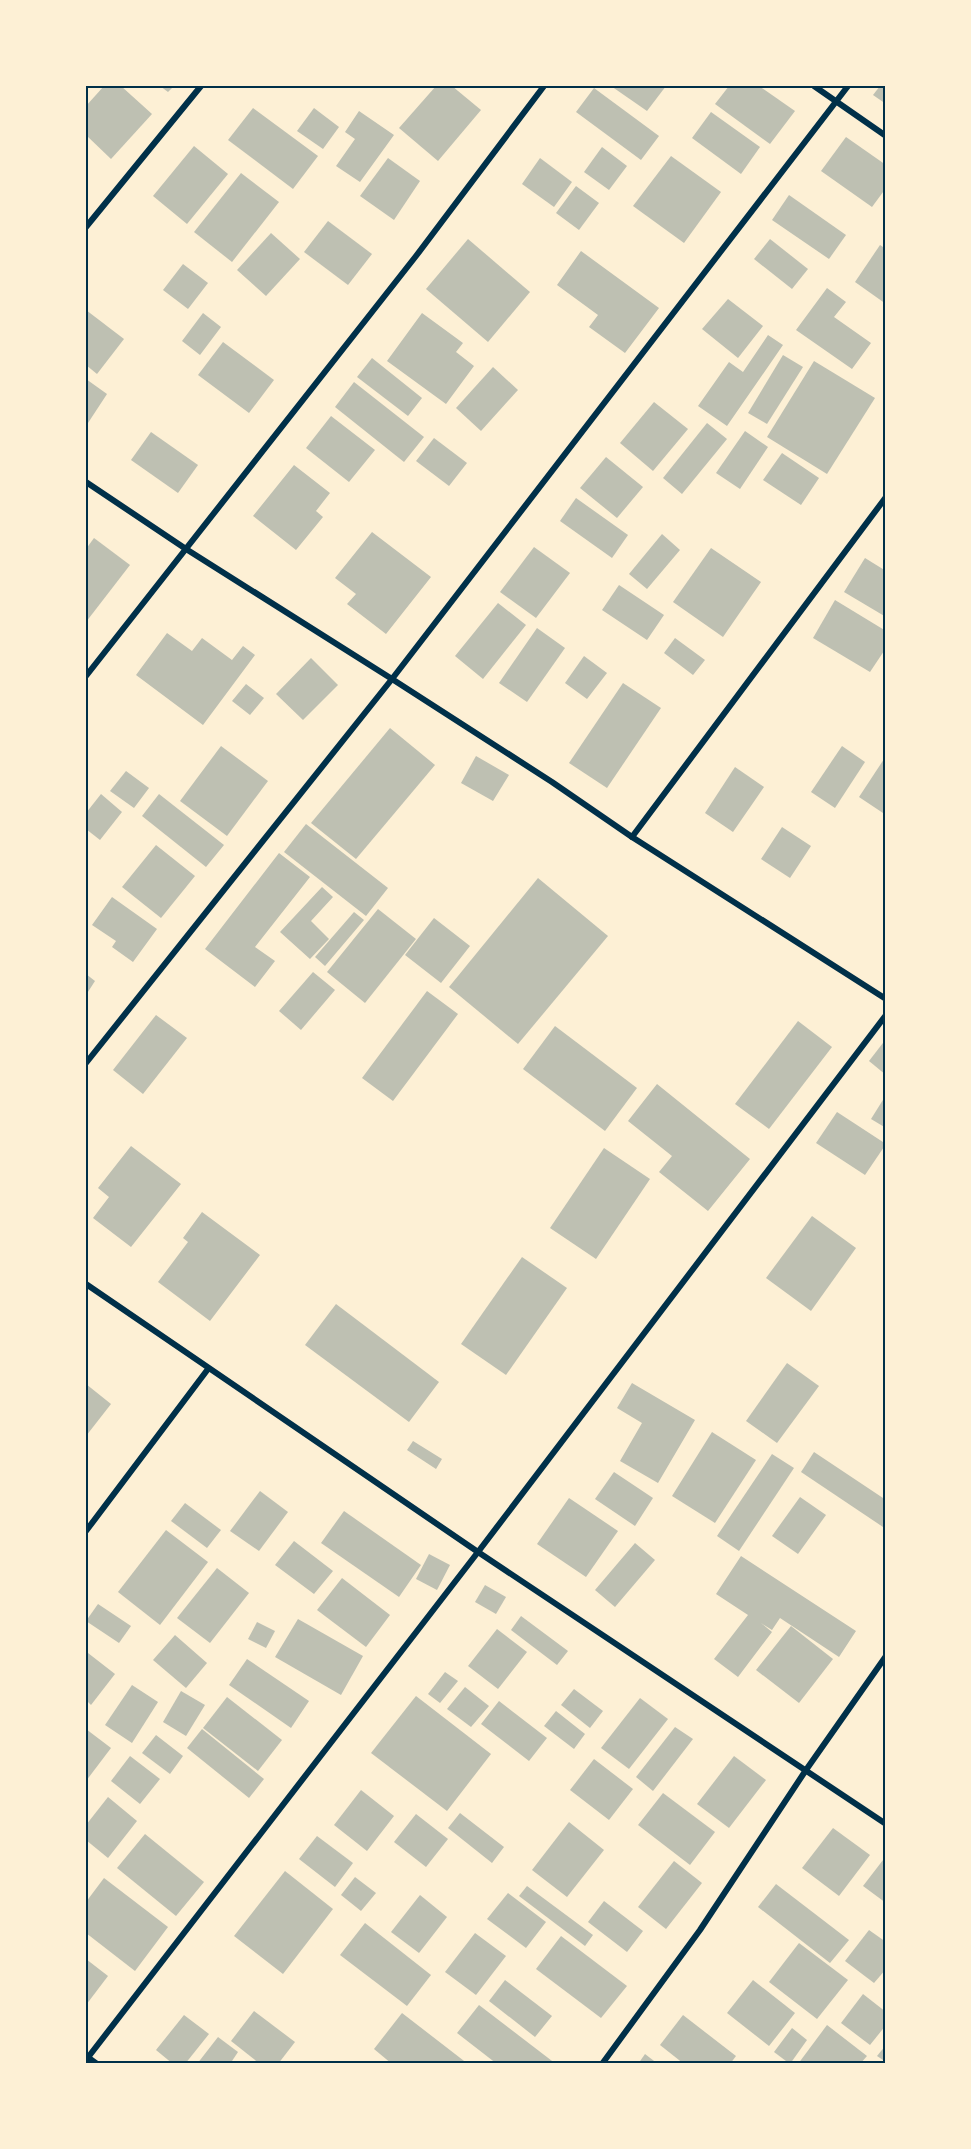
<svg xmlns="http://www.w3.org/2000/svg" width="971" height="2149" font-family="Cabin,sans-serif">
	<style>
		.building { fill: #bec0b2 }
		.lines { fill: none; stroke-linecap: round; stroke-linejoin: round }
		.minor { stroke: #003049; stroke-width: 6 }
		.neatline { fill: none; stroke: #003049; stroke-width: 2 }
	</style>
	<rect width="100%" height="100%" fill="#fdf0d5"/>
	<!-- building -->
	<g class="building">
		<path d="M104,86H121L152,114L111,159L86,135V106Z"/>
		<path d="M160,86H174L168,92Z"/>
		<path d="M436,86H452L481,110L438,161L399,128Z"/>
		<path d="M611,86H666L647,111Z"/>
		<path d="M729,86H759L795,111L770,144L715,104Z"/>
		<path d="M880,86H886V104L873,95Z"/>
		<path d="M594,88L659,136L641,160L576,112Z"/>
		<path d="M253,108L318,156L293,189L228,140Z"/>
		<path d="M314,108L339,127L323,149L297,131Z"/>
		<path d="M359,111L394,135L360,182L336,166L355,139L345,132Z"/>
		<path d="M711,112L760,147L741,174L692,138Z"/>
		<path d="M846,137L886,165V188L872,207L821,171Z"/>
		<path d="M194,146L228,174L187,224L153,196Z"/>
		<path d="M602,147L627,166L609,190L584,172Z"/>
		<path d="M671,156L721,192L684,243L633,206Z"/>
		<path d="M388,158L420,181L394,220L360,196Z"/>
		<path d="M540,158L572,182L554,207L522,184Z"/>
		<path d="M241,173L279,202L232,262L194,232Z"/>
		<path d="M576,186L599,203L579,230L556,213Z"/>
		<path d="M789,195L846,235L829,259L772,220Z"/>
		<path d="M328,221L372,254L348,285L304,252Z"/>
		<path d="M271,233L300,259L266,296L237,270Z"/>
		<path d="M468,239L530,292L488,342L426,289Z"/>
		<path d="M770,239L808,269L792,289L754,259Z"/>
		<path d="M880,245L886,249V304L855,282Z"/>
		<path d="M581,251L659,308L625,353L589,327L598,315L557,285Z"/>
		<path d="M183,264L208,283L188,309L163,290Z"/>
		<path d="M827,288L846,302L834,317L871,343L852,369L796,330Z"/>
		<path d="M728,299L763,326L738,358L702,329Z"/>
		<path d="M86,310L124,339L97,374L86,365Z"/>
		<path d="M203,313L221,327L200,355L182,341Z"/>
		<path d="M422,313L463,343L456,352L474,366L446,404L387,361Z"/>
		<path d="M768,335L783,345L727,426L698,406L729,362L743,372Z"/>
		<path d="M223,342L274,380L249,413L198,375Z"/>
		<path d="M783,355L803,367L767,424L748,413Z"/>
		<path d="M372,358L422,398L408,416L357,377Z"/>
		<path d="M814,361L875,398L827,474L767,437Z"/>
		<path d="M493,367L518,390L481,431L456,408Z"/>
		<path d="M86,379L107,394L86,426Z"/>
		<path d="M354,382L424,437L404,462L335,407Z"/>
		<path d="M654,402L688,429L653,471L620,443Z"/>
		<path d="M331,416L375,450L349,482L306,448Z"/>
		<path d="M707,423L727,439L682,494L663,478Z"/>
		<path d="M745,431L768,447L740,489L716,473Z"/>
		<path d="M151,432L198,465L178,493L131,460Z"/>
		<path d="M434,438L467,463L449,486L416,461Z"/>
		<path d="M782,453L819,478L801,505L763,480Z"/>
		<path d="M606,457L643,487L617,518L580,488Z"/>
		<path d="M294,465L330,493L316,511L323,517L296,550L253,516Z"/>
		<path d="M576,498L628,535L612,558L560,521Z"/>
		<path d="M372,532L431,577L386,634L347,604L356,594L335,578Z"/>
		<path d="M662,534L680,550L647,589L629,574Z"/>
		<path d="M94,538L130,565L86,622V549Z"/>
		<path d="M534,547L570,573L536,618L500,592Z"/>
		<path d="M711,548L761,582L723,637L673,602Z"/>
		<path d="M865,558L886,571V617L844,592Z"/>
		<path d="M619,585L664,615L647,640L602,610Z"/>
		<path d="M835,600L886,631V648L870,672L813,638Z"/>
		<path d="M498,603L526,625L483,679L455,656Z"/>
		<path d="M537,628L565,648L527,702L499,683Z"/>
		<path d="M167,633L192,651L202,638L232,660L243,646L255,655L203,725L136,675Z"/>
		<path d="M675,638L705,660L693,675L664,653Z"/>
		<path d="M584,656L607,673L587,699L565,683Z"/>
		<path d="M311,658L338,685L303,720L276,694Z"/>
		<path d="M623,683L661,708L607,788L569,763Z"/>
		<path d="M246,684L264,698L250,715L232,701Z"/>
		<path d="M390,728L435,765L356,859L311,823Z"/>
		<path d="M221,746L268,781L227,836L180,801Z"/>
		<path d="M842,746L865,762L835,808L811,792Z"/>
		<path d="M476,756L509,775L493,801L461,783Z"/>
		<path d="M886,756V815L859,797Z"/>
		<path d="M735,767L764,787L733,832L705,813Z"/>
		<path d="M126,771L149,788L134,808L110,791Z"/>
		<path d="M101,794L122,812L100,840L86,829V813Z"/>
		<path d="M159,794L224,845L206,867L142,816Z"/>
		<path d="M306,824L388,888L366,916L284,852Z"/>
		<path d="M782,827L811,846L790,878L761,859Z"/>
		<path d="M156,845L195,876L161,918L122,887Z"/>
		<path d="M279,853L310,877L255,947L275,961L255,987L205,949Z"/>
		<path d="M538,878L608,936L518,1044L449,987Z"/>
		<path d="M322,887L333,897L311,921L329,939L310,959L280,932Z"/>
		<path d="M112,897L157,929L133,962L112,947L116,941L92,925Z"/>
		<path d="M378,909L416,939L365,1003L327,972Z"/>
		<path d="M354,912L364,920L325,966L315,957Z"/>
		<path d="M434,918L470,946L441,983L405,955Z"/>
		<path d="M313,972L335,990L301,1030L279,1011Z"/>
		<path d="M86,974L95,981L86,995Z"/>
		<path d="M427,991L458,1014L393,1101L362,1078Z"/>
		<path d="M156,1015L187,1038L143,1094L113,1070Z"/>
		<path d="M798,1021L832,1047L769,1129L735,1104Z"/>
		<path d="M555,1026L637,1088L605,1131L523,1069Z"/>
		<path d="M886,1039V1075L869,1061Z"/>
		<path d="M657,1084L750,1159L708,1211L659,1172L672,1156L628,1121Z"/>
		<path d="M886,1095V1128L871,1119Z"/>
		<path d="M837,1112L886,1144L865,1175L816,1143Z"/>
		<path d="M131,1146L181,1184L131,1247L93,1218L109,1197L98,1188Z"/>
		<path d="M604,1148L650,1179L596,1259L550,1228Z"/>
		<path d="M202,1212L260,1255L210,1321L158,1282L188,1242L183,1238Z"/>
		<path d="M812,1216L856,1248L811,1311L766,1278Z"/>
		<path d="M522,1257L567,1288L506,1375L461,1344Z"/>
		<path d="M336,1304L439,1382L409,1422L305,1345Z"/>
		<path d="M787,1363L819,1386L777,1443L746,1421Z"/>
		<path d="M632,1383L695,1420L658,1483L620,1461L642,1423L617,1408Z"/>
		<path d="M86,1384L111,1404L86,1436Z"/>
		<path d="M712,1432L756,1460L715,1523L672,1496Z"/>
		<path d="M413,1441L442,1459L436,1469L407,1450Z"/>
		<path d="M814,1452L886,1500V1529L801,1472Z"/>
		<path d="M772,1454L794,1468L739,1551L717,1536Z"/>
		<path d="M614,1472L653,1498L635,1526L595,1499Z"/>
		<path d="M260,1491L288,1512L259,1551L230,1531Z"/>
		<path d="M800,1497L826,1515L798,1554L772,1536Z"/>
		<path d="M569,1498L618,1531L586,1577L537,1544Z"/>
		<path d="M185,1503L221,1530L207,1548L171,1521Z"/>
		<path d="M344,1511L421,1565L399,1597L321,1543Z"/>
		<path d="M166,1530L208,1562L160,1625L118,1592Z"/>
		<path d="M294,1541L333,1571L314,1594L275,1565Z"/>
		<path d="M635,1543L655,1560L615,1607L595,1590Z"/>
		<path d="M429,1554L450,1565L437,1590L416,1579Z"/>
		<path d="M741,1556L856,1631L839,1657L780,1618L772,1630L761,1623L772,1632L738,1677L714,1659L748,1615L716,1594Z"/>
		<path d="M217,1568L249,1593L210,1643L177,1618Z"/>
		<path d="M342,1578L390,1615L366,1647L317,1610Z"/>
		<path d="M485,1585L506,1597L496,1614L475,1602Z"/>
		<path d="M98,1604L131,1626L119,1643L86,1621Z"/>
		<path d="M521,1616L568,1651L557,1665L511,1630Z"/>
		<path d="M298,1619L363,1656L341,1695L275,1657Z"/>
		<path d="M257,1622L275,1631L266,1648L248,1639Z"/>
		<path d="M791,1626L833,1659L799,1703L756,1670Z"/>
		<path d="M497,1629L527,1652L498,1689L468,1666Z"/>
		<path d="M175,1635L207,1663L186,1688L153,1660Z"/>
		<path d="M88,1653L115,1674L91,1705L86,1700V1656Z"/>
		<path d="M247,1659L309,1701L291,1728L229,1685Z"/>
		<path d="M445,1672L458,1681L440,1703L428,1694Z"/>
		<path d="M132,1685L158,1702L132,1743L105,1725Z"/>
		<path d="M465,1687L489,1706L471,1727L447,1709Z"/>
		<path d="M574,1689L603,1711L590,1728L561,1705Z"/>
		<path d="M181,1691L205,1705L186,1736L163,1722Z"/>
		<path d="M416,1696L491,1754L447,1811L371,1753Z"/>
		<path d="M227,1697L282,1740L258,1771L203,1728Z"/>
		<path d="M640,1698L668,1719L629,1769L601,1748Z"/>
		<path d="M499,1701L547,1738L529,1761L481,1724Z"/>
		<path d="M556,1711L585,1734L574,1749L544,1726Z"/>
		<path d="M675,1727L693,1739L653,1791L636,1777Z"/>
		<path d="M86,1729L111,1748L86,1781Z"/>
		<path d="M202,1729L264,1779L249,1798L187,1748Z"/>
		<path d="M156,1735L183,1756L170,1774L142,1753Z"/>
		<path d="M130,1756L160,1779L140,1804L111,1781Z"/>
		<path d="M734,1756L766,1780L729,1828L697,1804Z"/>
		<path d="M594,1759L633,1789L609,1820L570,1790Z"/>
		<path d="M361,1790L394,1816L367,1851L334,1825Z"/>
		<path d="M663,1793L715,1832L690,1865L638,1825Z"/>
		<path d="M108,1797L137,1821L108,1858L86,1840V1825Z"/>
		<path d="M460,1813L504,1847L492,1863L448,1828Z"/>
		<path d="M416,1814L448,1839L426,1867L394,1842Z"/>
		<path d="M569,1822L604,1850L567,1897L532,1870Z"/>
		<path d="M833,1828L870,1855L839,1896L802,1868Z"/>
		<path d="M145,1834L204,1882L176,1916L117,1868Z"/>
		<path d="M317,1836L353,1863L335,1887L299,1859Z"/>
		<path d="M883,1860L886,1862V1903L863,1886Z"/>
		<path d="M674,1861L702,1883L666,1929L638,1907Z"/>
		<path d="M285,1871L333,1909L283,1974L234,1936Z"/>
		<path d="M355,1877L376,1893L361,1911L341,1895Z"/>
		<path d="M104,1878L168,1927L135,1971L86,1933V1902Z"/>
		<path d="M776,1884L849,1940L830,1963L758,1907Z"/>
		<path d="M527,1886L593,1935L585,1946L519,1896Z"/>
		<path d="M508,1893L546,1922L526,1948L487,1919Z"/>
		<path d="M420,1895L447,1917L419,1953L391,1932Z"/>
		<path d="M604,1901L643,1931L627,1952L588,1922Z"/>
		<path d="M365,1923L431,1975L407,2006L340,1955Z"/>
		<path d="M869,1930L886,1942V1969L874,1983L845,1961Z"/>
		<path d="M475,1933L506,1956L476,1995L445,1972Z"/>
		<path d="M561,1936L627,1986L601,2018L536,1969Z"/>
		<path d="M799,1943L848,1980L817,2019L769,1982Z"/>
		<path d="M86,1959L108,1976L86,2005Z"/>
		<path d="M505,1980L552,2016L535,2037L489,2001Z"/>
		<path d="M753,1980L795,2013L769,2046L727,2013Z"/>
		<path d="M863,1994L886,2012V2025L870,2045L841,2023Z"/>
		<path d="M479,2005L556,2064H497L457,2033Z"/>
		<path d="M254,2011L295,2042L278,2064H260L231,2041Z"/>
		<path d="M402,2013L468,2064H392L374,2049Z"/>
		<path d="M184,2015L209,2034L185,2064H173L156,2050Z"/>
		<path d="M683,2015L736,2056L730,2064H684L660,2045Z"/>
		<path d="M827,2025L867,2056L860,2064H798Z"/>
		<path d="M792,2028L807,2040L790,2064L774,2052Z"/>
		<path d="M218,2037L238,2052L230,2064H197Z"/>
		<path d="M886,2045V2062L877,2056Z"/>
		<path d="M645,2054L658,2064H638Z"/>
	</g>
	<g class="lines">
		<!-- minor -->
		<g class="minor">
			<path d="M814,86L886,136"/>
			<path d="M86,227L201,86"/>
			<path d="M86,482L186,549L392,679L552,782L632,837L886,999"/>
			<path d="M86,676L416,256L544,86"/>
			<path d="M632,837L886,497"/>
			<path d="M86,1063L392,679L848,86"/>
			<path d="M86,1284L478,1552L886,1824"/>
			<path d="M86,1531L208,1369"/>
			<path d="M86,2056L97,2064"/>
			<path d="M86,2060L478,1552L886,1015"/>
			<path d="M602,2064L700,1930L806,1770L886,1656"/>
		</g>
	</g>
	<!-- border -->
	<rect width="971" height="2149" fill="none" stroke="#fdf0d5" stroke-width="174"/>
	<rect x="87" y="87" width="797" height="1975" class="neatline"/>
</svg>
